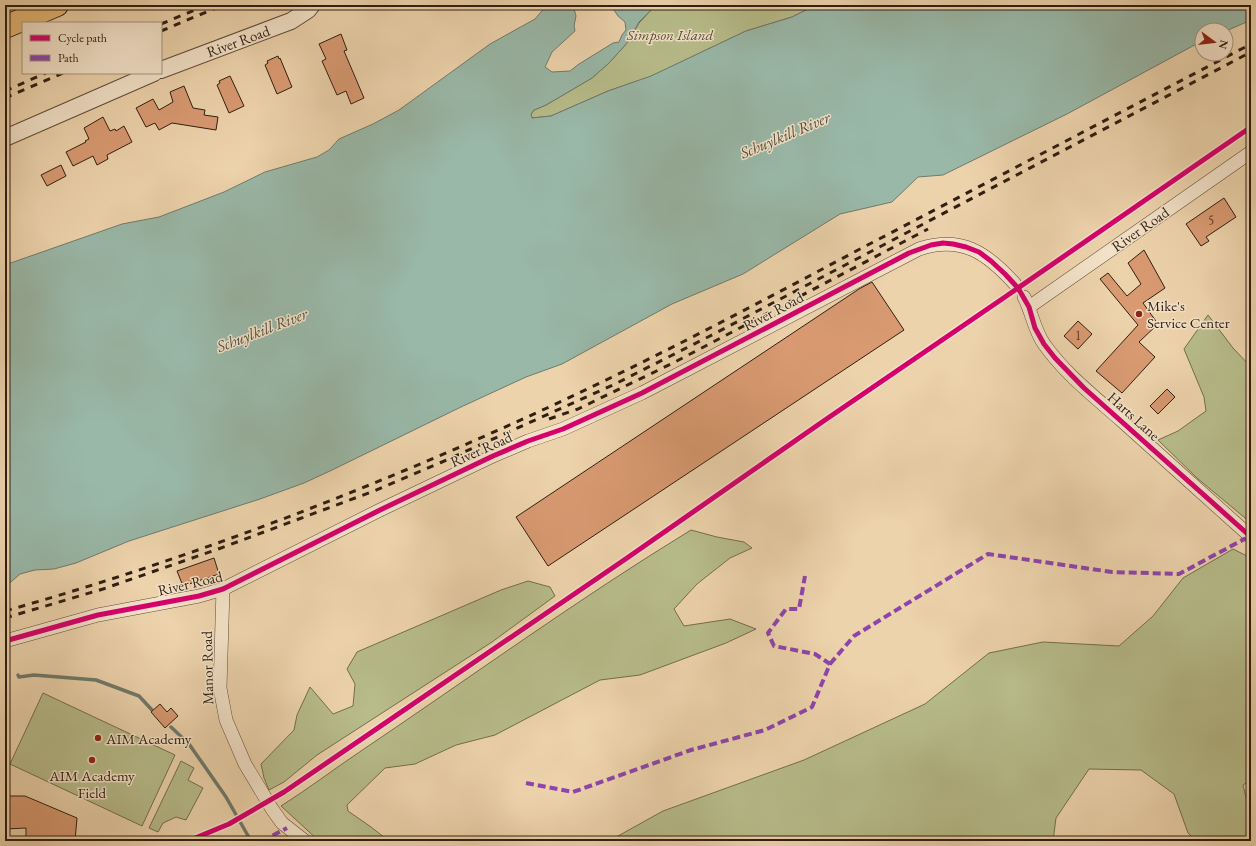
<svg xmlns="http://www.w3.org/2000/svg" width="1256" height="846" font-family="'EB Garamond',serif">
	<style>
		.green { fill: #b7bc8a; stroke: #746d4e }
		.water { fill: #99b8a8; stroke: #6f7a6c }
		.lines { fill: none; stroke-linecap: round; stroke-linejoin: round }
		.stream { stroke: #6f7a6c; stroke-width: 3.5 }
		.building { fill: #d99a72; stroke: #301e11 }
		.minor-casing { stroke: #5f4b38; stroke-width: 14 }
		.tertiary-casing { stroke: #5f4b38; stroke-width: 18 }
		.motorway-casing { stroke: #301e11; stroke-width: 24 }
		.minor { stroke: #f3e2c9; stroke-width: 13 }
		.tertiary { stroke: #f3e2c9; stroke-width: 16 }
		.motorway { stroke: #e6ba76; stroke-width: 22 }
		.rail { stroke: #301e11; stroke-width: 3; stroke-dasharray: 7 7; stroke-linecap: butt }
		.quiet { stroke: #8e44ad; stroke-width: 4; stroke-dasharray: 8 4; stroke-linecap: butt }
		.cycleway-casing { stroke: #f3e2c9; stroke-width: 8 }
		.cycleway { stroke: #d6006c; stroke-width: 5 }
		.poi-dot { fill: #8f2418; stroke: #f3e2c9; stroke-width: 1.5 }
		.labels { text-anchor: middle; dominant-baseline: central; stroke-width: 3; stroke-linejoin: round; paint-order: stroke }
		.number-label { font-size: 13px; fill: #5a3d29 }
		.park-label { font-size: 15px; font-style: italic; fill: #584d35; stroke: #f3e2c9 }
		.street-label { font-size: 15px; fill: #301e11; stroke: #f3e2c9 }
		.poi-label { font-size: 15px; fill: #301e11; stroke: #f3e2c9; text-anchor: start }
		.water-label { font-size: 16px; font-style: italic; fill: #504c3e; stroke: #f3e2c9 }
	</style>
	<rect width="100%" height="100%" fill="#edd3ac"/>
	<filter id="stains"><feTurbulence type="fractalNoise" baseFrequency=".005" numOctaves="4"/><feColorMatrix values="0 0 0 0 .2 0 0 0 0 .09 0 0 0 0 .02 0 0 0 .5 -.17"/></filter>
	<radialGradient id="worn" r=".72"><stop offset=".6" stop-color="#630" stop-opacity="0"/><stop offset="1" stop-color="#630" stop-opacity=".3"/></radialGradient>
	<!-- green -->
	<g class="green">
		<path d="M657,5H816L792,17L746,31L652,76L608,91L551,116L532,118L531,114L534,110L546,105L592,78L609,63L627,43L639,23L653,8Z"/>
		<path d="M1208,315L1233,348L1251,367V523L1197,478L1158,440L1178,431L1206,411L1204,397L1184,349Z"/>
		<path d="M691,530L717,537L744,542L752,548L730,558L697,584L674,609L684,626L730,619L756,629L726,643L640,675L600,680L495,735L456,745L415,764L385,768L347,805L348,811L371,827L389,841H319L281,806C308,789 334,769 361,751C471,677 578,599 691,530Z"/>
		<path d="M1233,549L1251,558V780L1243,785C1247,803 1255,823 1248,841H1196L1188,833L1174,794L1141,770L1089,769L1056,818L1053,841H609L663,811L804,760L925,704L989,653L1043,642L1119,646L1153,616L1183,578Z"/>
		<path d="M528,581L550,587L555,596L492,642L317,755L284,782L269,790L264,778L261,764L294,730L297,715L310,687L333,714L353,706L355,684L347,669L357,652L501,590Z"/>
		<path d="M43,693L175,755L142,826L10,764Z"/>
		<path d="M181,761L194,768L188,780L203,788L186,820L176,817L163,823L158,832L149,828Z"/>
	</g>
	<!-- water -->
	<path class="water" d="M547,5H573L576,16L574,26L575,31L552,52L545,67L552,72L570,71L579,64L613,43L619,42L622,35L626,30L625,22L618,16L612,7L613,5H657L653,8L639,22L627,43L609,63L592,78L546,105L534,110L531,114L532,118L551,116L608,91L651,76L746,31L792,17L816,5H1251V20L1226,31L1202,30V41L1067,114L943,175L918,177L892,202L840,214L743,274L672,304L562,364L526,377L461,407L330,471L304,483L260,499L129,541L76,563L54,569L35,570L20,574L5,587V265L122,224L159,217L224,192L265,172L317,157L329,150L339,139L373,124L399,110L490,44L535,19Z"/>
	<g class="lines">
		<!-- stream -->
		<g class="stream">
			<path d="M18,675L19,677L34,675L96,680L139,696L152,710"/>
			<path d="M171,727L189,744L203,764L226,797L251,841"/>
		</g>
	</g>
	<!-- building -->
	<g class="building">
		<path d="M341,34L347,50L344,51L364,98L351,104L346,91L337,95L322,61L326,59L319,44Z"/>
		<path d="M278,56L279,59L280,58L292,87L277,94L265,65L268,63L267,61Z"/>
		<path d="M230,76L244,106L229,113L217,85L220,83L219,81Z"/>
		<path d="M184,86L193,108L205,110L204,115L218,117L216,130L172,123L159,130L155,123L146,127L136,108L153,99L159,110L173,102L170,92Z"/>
		<path d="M103,117L110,131L115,129L116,131L124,126L132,142L107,155L108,159L97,165L93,156L73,166L66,152L86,142L85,141L89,139L84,128Z"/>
		<path d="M61,165L66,176L47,186L41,175Z"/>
		<path d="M1224,198L1236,217L1206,237L1209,241L1201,246L1186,224Z"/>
		<path d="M1144,250L1165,288L1143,303L1158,324L1139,342L1155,357L1122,393L1096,371L1138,325L1100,279L1108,273L1127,296L1141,284L1128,263Z"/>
		<path d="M872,282L904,330L548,566L516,517L859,289Z"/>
		<path d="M1078,321L1092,334L1078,349L1064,336Z"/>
		<path d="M1167,389L1175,397L1158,414L1150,406Z"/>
		<path d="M214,558L219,574L183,586L177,571Z"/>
		<path d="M160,704L167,712L171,708L178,716L165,728L151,712Z"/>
		<path d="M5,796H25L77,818L75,841H26V828L5,829Z"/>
	</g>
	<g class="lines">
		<!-- minor casing -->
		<g class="minor-casing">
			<g id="minor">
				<path d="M1024,297C1032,312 1034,330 1044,344C1065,374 1095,397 1122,421C1165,460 1208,498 1251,537"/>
				<path d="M1029,307L1251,152"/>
				<path d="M223,589L220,688L226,720L245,764L272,809L282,823L305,841"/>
				<path d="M5,641L98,615L199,596L223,589L380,510L493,456L528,441L563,429L642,393L919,249C962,235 987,253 1015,284"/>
			</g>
		</g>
		<!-- tertiary casing -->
		<g class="tertiary-casing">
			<g id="tertiary">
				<path d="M161,70L291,21L308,10L312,5"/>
				<path d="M5,138L154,73"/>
			</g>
		</g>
		<!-- motorway casing -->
		<g class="motorway-casing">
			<path id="motorway" d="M5,27L57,5"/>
		</g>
		<!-- minor -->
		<use href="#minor" class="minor"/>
		<!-- tertiary -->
		<use href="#tertiary" class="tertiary"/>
		<!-- motorway -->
		<use href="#motorway" class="motorway"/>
		<!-- rail -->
		<g class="rail">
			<path d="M161,24L207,5"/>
			<path d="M161,31L223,5"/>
			<path d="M5,91L46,73"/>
			<path d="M5,98L63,73"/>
			<path d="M549,419L578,409L675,362L928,229"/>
			<path d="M5,611C190,559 373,488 547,408C653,359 757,304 860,249C990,181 1121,112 1251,44"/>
			<path d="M5,618L103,589L221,548L374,491L442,462L613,385L708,337L1251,52"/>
		</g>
		<!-- quiet -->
		<g class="quiet">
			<path d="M830,664L854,636L988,554L1112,572L1179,574L1250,536"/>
			<path d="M526,783L573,792L691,750L765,730L812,707L830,664L815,654L774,646L768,633L786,609H799L805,576"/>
			<path d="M262,841L287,828"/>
		</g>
		<!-- cycleway casing -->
		<g class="cycleway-casing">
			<g id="cycleway">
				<path d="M5,641L98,615L199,596L223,589L380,510L493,456L528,441L563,429L642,393L909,253L931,245L943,243L953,244L966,247L979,252L991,261L1005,274L1018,288L1029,307L1035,328L1044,344L1055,358L1084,388L1251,537"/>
				<path d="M188,841L229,824L284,792L627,558L825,420L1005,297L1251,127"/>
			</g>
		</g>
		<!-- cycleway -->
		<use href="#cycleway" class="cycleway"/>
	</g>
	<!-- markers -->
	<g class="poi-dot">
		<circle cx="1139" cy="314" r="4"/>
		<circle cx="98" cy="738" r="4"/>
		<circle cx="92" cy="760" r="4"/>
	</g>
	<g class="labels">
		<!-- number labels -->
		<g class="number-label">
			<text x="1211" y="220">5</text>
			<text x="1078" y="335">1</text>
		</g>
		<!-- park labels -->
		<g class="park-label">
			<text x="670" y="34">Simpson Island</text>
		</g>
		<!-- street labels -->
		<g class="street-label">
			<text transform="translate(238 41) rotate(-20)">River Road</text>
			<text transform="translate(1140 229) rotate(-35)">River Road</text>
			<text transform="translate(773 311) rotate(-28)">River Road</text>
			<text transform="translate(1134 416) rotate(42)">Harts Lane</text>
			<text transform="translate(481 449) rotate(-24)">River Road</text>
			<text transform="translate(190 583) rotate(-13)">River Road</text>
			<text transform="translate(207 668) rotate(-91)">Manor Road</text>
		</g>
		<!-- poi labels -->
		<g class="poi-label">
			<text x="1147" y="305">Mike's<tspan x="1147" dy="17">Service Center</tspan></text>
			<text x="106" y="738">AIM Academy</text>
			<text x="92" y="775" text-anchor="middle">AIM Academy<tspan x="92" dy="17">Field</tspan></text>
		</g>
		<!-- water labels -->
		<g class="water-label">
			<text transform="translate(785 135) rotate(-23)">Schuylkill River</text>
			<text transform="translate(262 330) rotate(-21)">Schuylkill River</text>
		</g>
	</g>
	<!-- margin -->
	<rect width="1256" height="846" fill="none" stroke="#edd3ac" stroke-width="20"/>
	<rect x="6" y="6" width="1244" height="834" fill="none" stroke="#301e11" stroke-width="2"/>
	<rect x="10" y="10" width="1236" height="826" fill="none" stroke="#301e11"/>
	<!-- legend -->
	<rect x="22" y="22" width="140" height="52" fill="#f3e2c9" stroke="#a5947f"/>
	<rect x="30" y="35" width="20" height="6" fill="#d6006c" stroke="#a5947f"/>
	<text x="58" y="42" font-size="12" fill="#301e11">Cycle path</text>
	<rect x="30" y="55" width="20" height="6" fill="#8e44ad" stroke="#a5947f"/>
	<text x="58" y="62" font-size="12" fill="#301e11">Path</text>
	<!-- north arrow -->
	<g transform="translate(1214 42) rotate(105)"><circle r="19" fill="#f3e2c9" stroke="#a5947f"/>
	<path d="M0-3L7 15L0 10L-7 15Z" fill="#8f2418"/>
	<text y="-6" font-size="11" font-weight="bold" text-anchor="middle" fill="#301e11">N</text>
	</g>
	<rect width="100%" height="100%" filter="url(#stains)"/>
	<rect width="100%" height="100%" fill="url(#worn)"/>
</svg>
